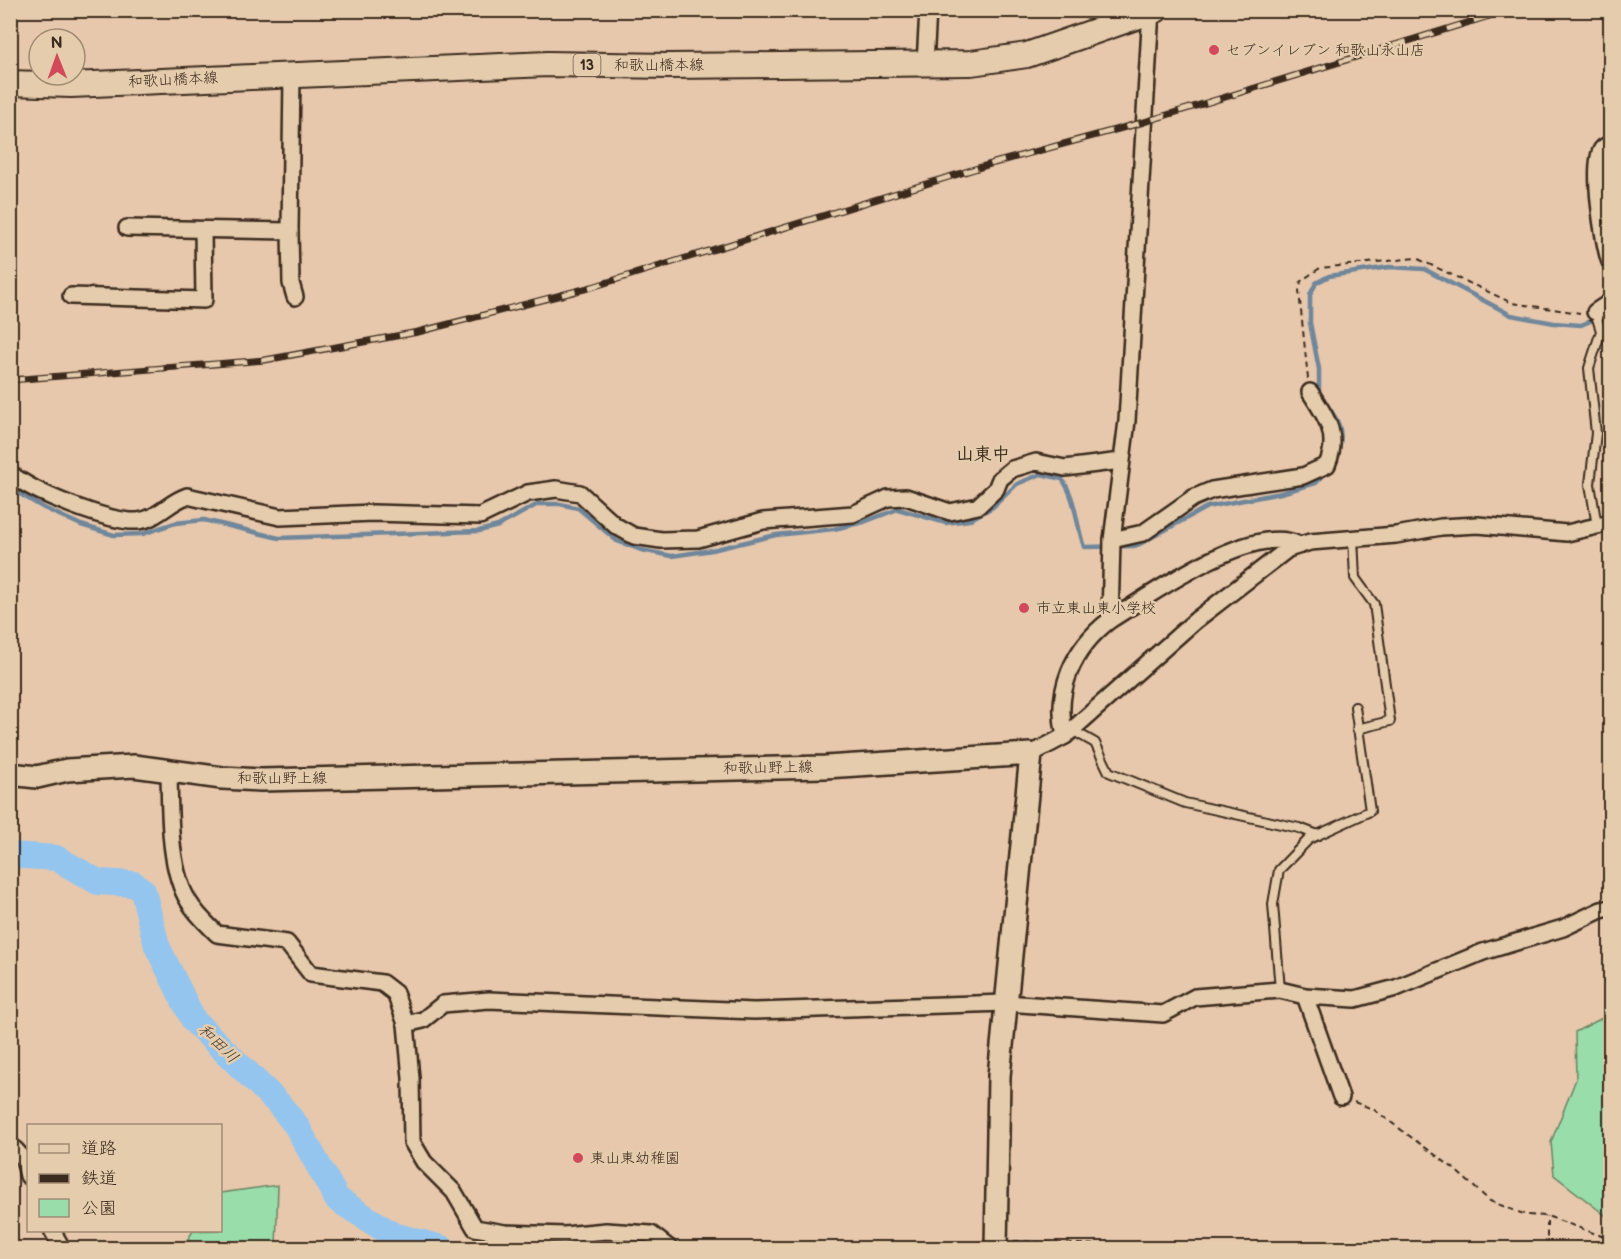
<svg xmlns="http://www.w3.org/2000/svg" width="1621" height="1259" font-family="'Balsamiq Sans','Klee One',sans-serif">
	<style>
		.green { fill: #98ddaa; stroke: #6a8464; stroke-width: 1.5 }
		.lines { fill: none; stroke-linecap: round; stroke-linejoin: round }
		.stream { stroke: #70879b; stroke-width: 4.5 }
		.river { stroke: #93c5ef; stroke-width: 26 }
		.lane-casing { stroke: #3b2a1e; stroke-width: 12 }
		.street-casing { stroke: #3b2a1e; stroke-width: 20 }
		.secondary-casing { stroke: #3b2a1e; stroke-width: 26 }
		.primary-casing { stroke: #3b2a1e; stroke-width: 28 }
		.path { stroke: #3b2a1e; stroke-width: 2; stroke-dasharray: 6 4.5; stroke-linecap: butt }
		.lane { stroke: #e4ccac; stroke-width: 8 }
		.street { stroke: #e4ccac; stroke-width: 15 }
		.secondary { stroke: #e4ccac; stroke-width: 21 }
		.primary { stroke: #e4ccac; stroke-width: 24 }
		.rail-casing { stroke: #3b2a1e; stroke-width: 7 }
		.rail { stroke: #e4ccac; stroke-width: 4.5; stroke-dasharray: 14; stroke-linecap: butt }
		.poi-dot { fill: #d1495b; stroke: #e4ccac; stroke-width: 2 }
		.labels { text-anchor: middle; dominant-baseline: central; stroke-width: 5; stroke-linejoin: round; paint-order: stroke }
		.shield { fill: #e4ccac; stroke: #6e5b49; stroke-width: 1.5 }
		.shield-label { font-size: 14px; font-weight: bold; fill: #3b2a1e }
		.poi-label { font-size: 15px; fill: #3b2a1e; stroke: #e4ccac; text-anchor: start }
		.street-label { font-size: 15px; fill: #3b2a1e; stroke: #e4ccac }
		.water-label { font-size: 16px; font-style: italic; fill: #443a33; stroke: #e4ccac }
		.quarter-label { font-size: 18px; font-weight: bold; fill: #3b2a1e; stroke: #e4ccac }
	</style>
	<rect width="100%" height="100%" fill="#e7c8ac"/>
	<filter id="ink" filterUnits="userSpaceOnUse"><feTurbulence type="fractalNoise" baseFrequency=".0167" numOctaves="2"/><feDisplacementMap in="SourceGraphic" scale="12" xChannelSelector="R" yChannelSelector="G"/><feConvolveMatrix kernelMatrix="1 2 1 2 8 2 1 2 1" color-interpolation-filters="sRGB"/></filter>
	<g filter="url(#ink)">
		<!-- green -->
		<g class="green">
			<path d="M1610,1014V1219L1554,1175L1551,1142L1576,1079L1575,1032Z"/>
			<path d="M278,1185L276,1248H182L193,1231L220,1230L221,1193Z"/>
		</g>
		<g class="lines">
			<!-- stream -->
			<g class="stream">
				<path d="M1336,459C1347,431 1338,417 1319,396V369L1310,323V295L1316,283L1329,276L1389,267L1424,269L1511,315L1554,323L1581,325L1610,313"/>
				<path d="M10,488L44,508L81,525L114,535L142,534L175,523L204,520L279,538L479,531L498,526L538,504H560L578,508L617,541L641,550L672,556L712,550L776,535L834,529L864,522L898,509L946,523L969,520L993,507L1017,484L1041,474L1062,479C1076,498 1076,524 1084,547L1136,546L1207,507L1281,493L1316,483L1330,469"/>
			</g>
			<!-- river -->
			<path class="river" d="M10,855L56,858L98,882L134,884L143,891L157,946L194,1021L278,1103L296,1125L337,1199L393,1235L442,1248"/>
			<!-- lane casing -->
			<g class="lane-casing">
				<g id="lane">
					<path d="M1595,312L1601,331L1589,368L1596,433L1590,484L1597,526"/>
					<path d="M1353,538L1355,578L1374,604L1390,721L1357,729"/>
					<path d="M1072,730L1095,743L1109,772L1185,803L1299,828L1318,835"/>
					<path d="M1280,990L1273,904L1279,870L1309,839L1370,811L1355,707"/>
				</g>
			</g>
			<!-- street casing -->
			<g class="street-casing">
				<g id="street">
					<path d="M1610,10V13"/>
					<path d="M925,64L928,10"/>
					<path d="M292,75L290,231L291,283L295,297"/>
					<path d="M1610,144C1608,145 1604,146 1602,149C1591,163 1603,244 1610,262"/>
					<path d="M127,228L290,231"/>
					<path d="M71,296L204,300L203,230"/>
					<path d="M1595,312L1610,302"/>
					<path d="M10,473C31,492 110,523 138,521C157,519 169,502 187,496L280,517L373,513L480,516L528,493L556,489L580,493L616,526L634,536L661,540L698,539L763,521L853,514L888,498L906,497L950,512L978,506L996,489L1000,479L1012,469L1036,462L1065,468L1121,461"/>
					<path d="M1112,540L1143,533L1193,498L1212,490L1303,476L1327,465C1340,435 1326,417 1310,392"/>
					<path d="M1110,620L1112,540L1127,421L1151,10"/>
					<path d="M1065,736C1054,691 1073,648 1110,620C1151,595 1252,521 1299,545"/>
					<path d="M1031,754L1065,736L1196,620L1288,549L1310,542L1396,535L1441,527L1478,525L1567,533L1610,523"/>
					<path d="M169,772C170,809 168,869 189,902C196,914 207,924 217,934L287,943L311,974L382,983L395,993L406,1024L411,1078L412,1142L424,1162L454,1192L475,1228L505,1233L564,1235L606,1231L651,1234L669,1248"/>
					<path d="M1305,996L1341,1097"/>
					<path d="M406,1024L423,1020L443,1004L489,1000L754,1011L1006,1003L1163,1014L1195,997L1280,990L1305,996L1355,999L1396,988L1483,952L1563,928L1601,910L1610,908"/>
					<path d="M10,1144L24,1159L28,1176"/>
					<path d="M52,1230L62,1248"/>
				</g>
			</g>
			<!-- secondary casing -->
			<g class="secondary-casing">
				<path id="secondary" d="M10,774L37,777L67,770L134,766L222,778L261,780L825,767L1031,754L999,1076L996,1248"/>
			</g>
			<!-- primary casing -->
			<g class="primary-casing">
				<path id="primary" d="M10,83L71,85L548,64L669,66L971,63L1027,55L1156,10"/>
			</g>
			<!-- path -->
			<g class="path">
				<path d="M1308,379L1299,291L1301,281L1320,268L1416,258L1512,303L1580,313"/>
				<path d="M1354,1102L1373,1109L1453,1168L1490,1201L1526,1215L1547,1216L1610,1239"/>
				<path d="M1014,1241L1164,1248"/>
				<path d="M471,1248L472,1242"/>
				<path d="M1547,1248V1216"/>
			</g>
			<!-- lane -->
			<use href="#lane" class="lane"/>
			<!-- street -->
			<use href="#street" class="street"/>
			<!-- secondary -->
			<use href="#secondary" class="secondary"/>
			<!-- primary -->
			<use href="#primary" class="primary"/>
			<!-- rail casing -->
			<g class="rail-casing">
				<path id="rail" d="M10,380L265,360L418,332L592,287L994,163L1144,122L1509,10"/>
			</g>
			<!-- rail -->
			<use href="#rail" class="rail"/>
		</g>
	</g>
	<!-- markers -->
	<g class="poi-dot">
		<circle cx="1214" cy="50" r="6"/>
		<circle cx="1024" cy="608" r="6"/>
		<circle cx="578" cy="1158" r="6"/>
	</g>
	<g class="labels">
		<!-- shield labels -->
		<rect class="shield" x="573.5" y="54" width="27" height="22" rx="4.5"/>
		<g class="shield-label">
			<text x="587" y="65">13</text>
		</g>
		<!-- poi labels -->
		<g class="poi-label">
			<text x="1226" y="50">セブンイレブン 和歌山永山店</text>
			<text x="1036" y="608">市立東山東小学校</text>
			<text x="590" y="1158">東山東幼稚園</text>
		</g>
		<!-- street labels -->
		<g class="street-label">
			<text x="659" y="65">和歌山橋本線</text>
			<text transform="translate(173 80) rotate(-3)">和歌山橋本線</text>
			<text transform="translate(768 768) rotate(-1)">和歌山野上線</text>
			<text x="282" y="778">和歌山野上線</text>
		</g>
		<!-- water labels -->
		<g class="water-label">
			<text transform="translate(218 1044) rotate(44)">和田川</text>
		</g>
		<!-- quarter labels -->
		<g class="quarter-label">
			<text x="983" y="454">山東中</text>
		</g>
	</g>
	<!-- margin -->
	<rect width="1621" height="1259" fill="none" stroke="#e4ccac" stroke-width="36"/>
	<rect x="18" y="18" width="1585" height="1223" fill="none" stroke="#3b2a1e" stroke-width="2" filter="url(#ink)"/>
	<!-- legend -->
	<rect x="27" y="1124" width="195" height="108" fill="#e4ccac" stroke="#a08b73" stroke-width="1.5"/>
	<rect x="39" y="1144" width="30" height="9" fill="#e4ccac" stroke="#a08b73" stroke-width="1.5"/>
	<text x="81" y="1154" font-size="18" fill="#3b2a1e">道路</text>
	<rect x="39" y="1174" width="30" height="9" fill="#3b2a1e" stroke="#a08b73" stroke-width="1.5"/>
	<text x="81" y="1184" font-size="18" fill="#3b2a1e">鉄道</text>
	<rect x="39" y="1199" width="30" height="18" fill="#98ddaa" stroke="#a08b73" stroke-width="1.5"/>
	<text x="81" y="1214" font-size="18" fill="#3b2a1e">公園</text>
	<!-- north arrow -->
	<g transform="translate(57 57) rotate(359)"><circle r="28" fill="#e4ccac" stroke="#a08b73" stroke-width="1.5"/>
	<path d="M0-4.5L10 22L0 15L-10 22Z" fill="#d1495b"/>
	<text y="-9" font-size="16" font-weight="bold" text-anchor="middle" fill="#3b2a1e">N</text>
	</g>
</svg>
